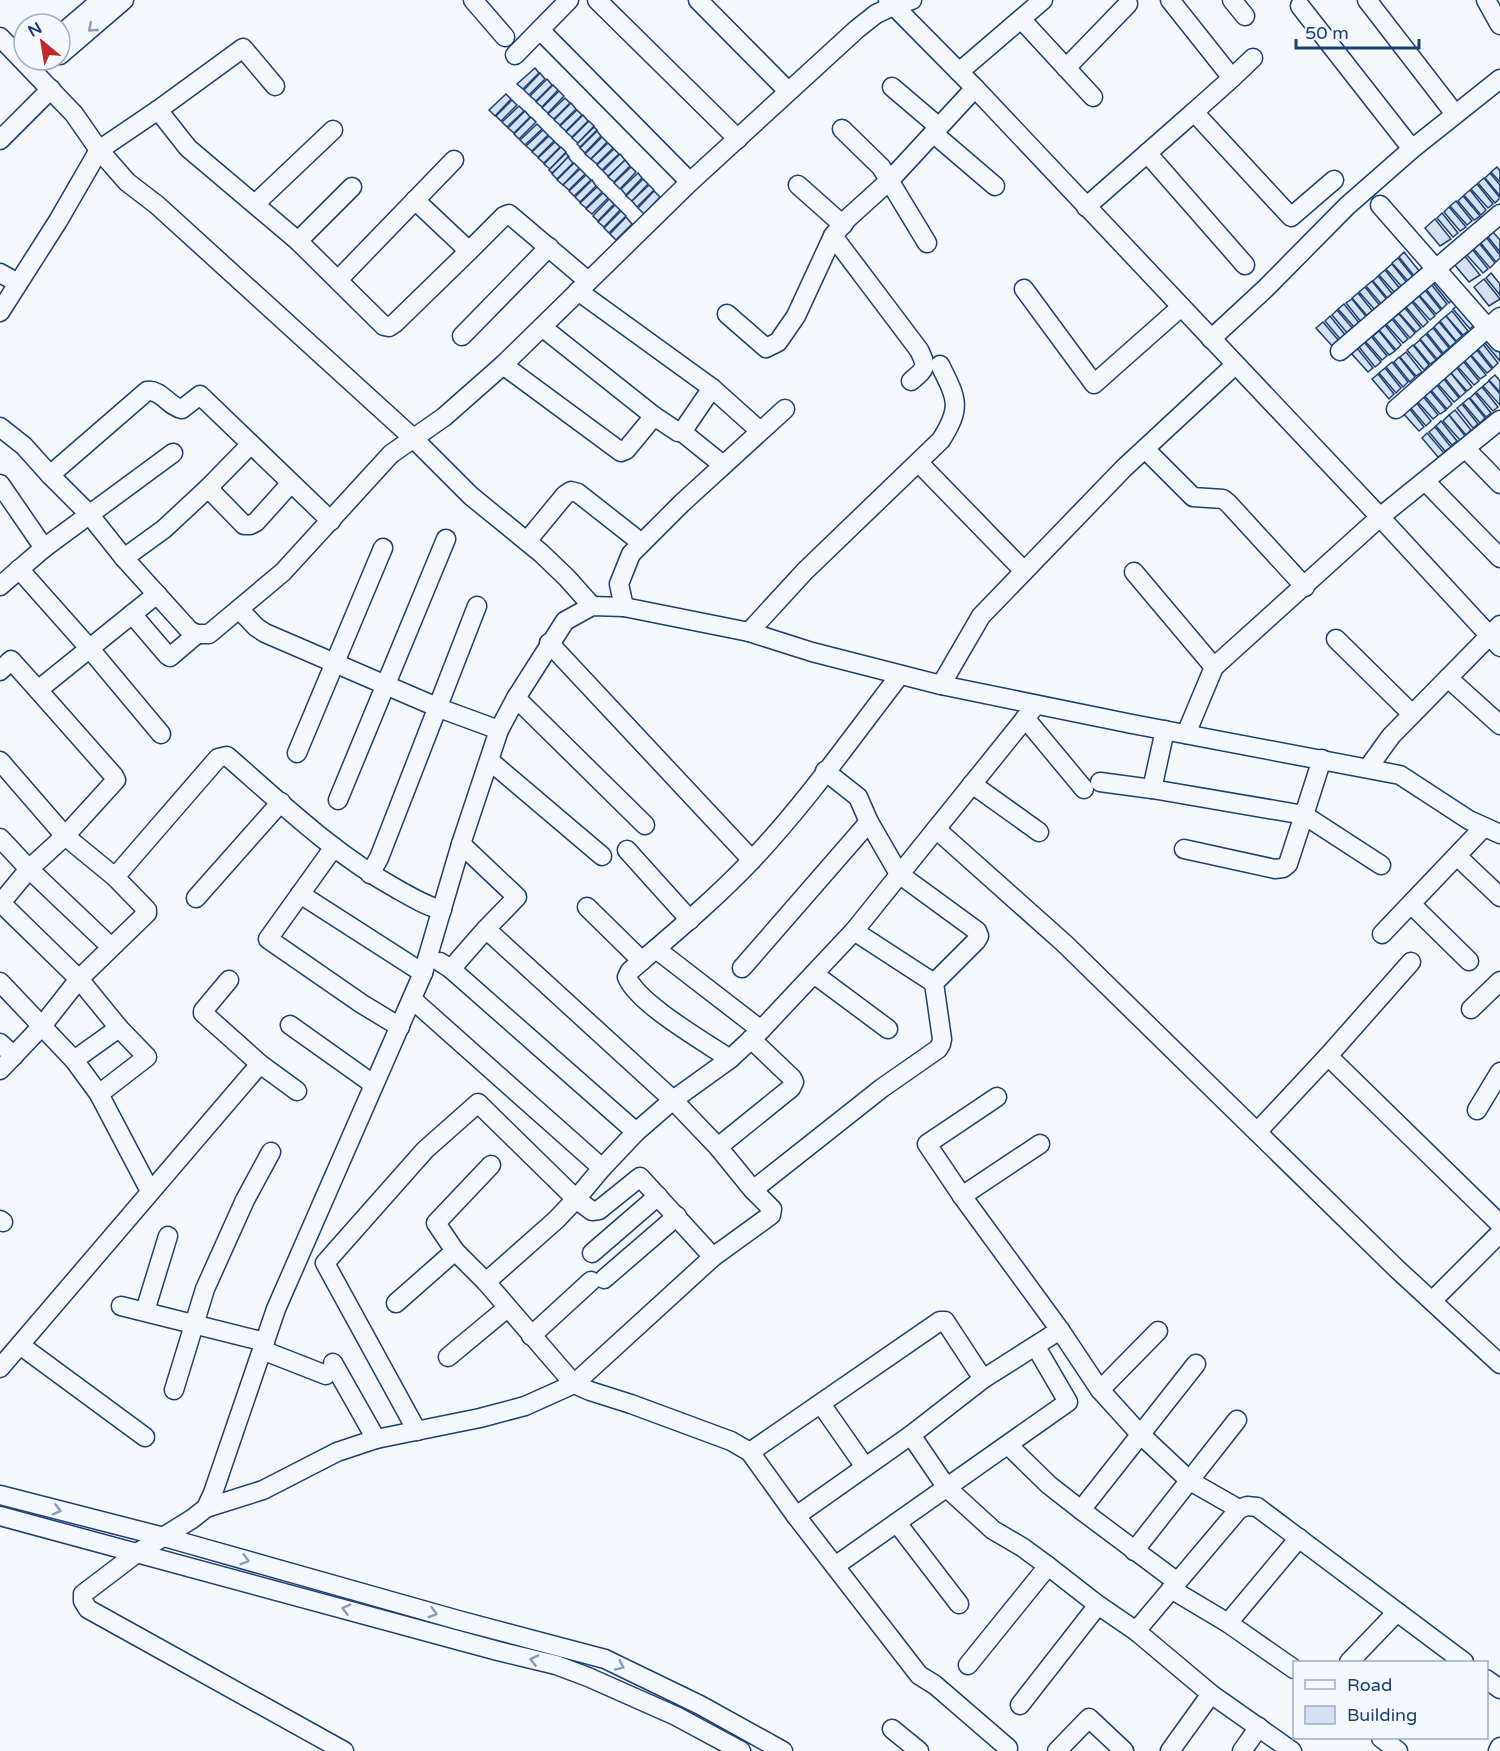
<svg xmlns="http://www.w3.org/2000/svg" width="1500" height="1751" font-family="'Varela Round',sans-serif">
	<style>
		.building { fill: #d5e0f0; stroke: #1d3f73; stroke-width: 1.5 }
		.lines { fill: none; stroke-linecap: round; stroke-linejoin: round }
		.minor-casing { stroke: #1d3f73; stroke-width: 21 }
		.minor { stroke: #f4f7fb; stroke-width: 18 }
		.oneway { stroke: #889bb7 }
	</style>
	<rect width="100%" height="100%" fill="#f4f7fb"/>
	<!-- building -->
	<g class="building">
		<path d="M535,68L539,73L523,89L517,84Z"/>
		<path d="M540,73L545,79L529,95L524,90Z"/>
		<path d="M547,79L552,85L536,101L530,96Z"/>
		<path d="M553,85L558,90L542,107L536,102Z"/>
		<path d="M559,91L564,96L548,113L542,108Z"/>
		<path d="M506,94L511,99L495,116L489,110Z"/>
		<path d="M565,98L570,103L554,119L548,114Z"/>
		<path d="M512,100L517,105L501,121L496,116Z"/>
		<path d="M571,103L576,109L560,125L554,120Z"/>
		<path d="M519,106L524,111L507,127L502,122Z"/>
		<path d="M577,110L582,115L566,131L560,126Z"/>
		<path d="M525,111L530,117L514,133L508,128Z"/>
		<path d="M583,115L588,121L572,137L566,132Z"/>
		<path d="M531,117L536,122L519,139L514,134Z"/>
		<path d="M589,121L594,126L578,143L572,138Z"/>
		<path d="M537,124L542,129L525,145L520,140Z"/>
		<path d="M594,127L597,130L580,147L577,144Z"/>
		<path d="M543,130L548,135L532,151L526,146Z"/>
		<path d="M597,131L601,136L585,153L580,148Z"/>
		<path d="M549,136L554,141L538,157L532,152Z"/>
		<path d="M602,137L607,142L591,159L585,154Z"/>
		<path d="M555,142L560,147L544,163L538,158Z"/>
		<path d="M608,143L613,148L597,164L591,159Z"/>
		<path d="M561,147L566,152L550,169L544,164Z"/>
		<path d="M614,149L619,154L602,170L597,165Z"/>
		<path d="M566,153L569,157L552,173L549,170Z"/>
		<path d="M620,154L625,160L608,176L603,171Z"/>
		<path d="M568,157L573,163L557,179L552,174Z"/>
		<path d="M625,160L630,166L614,182L608,177Z"/>
		<path d="M574,163L579,168L563,185L557,180Z"/>
		<path d="M631,167L636,172L620,189L614,183Z"/>
		<path d="M1497,167L1500,171V182L1491,172Z"/>
		<path d="M580,169L585,174L569,190L563,185Z"/>
		<path d="M638,173L642,178L626,195L621,189Z"/>
		<path d="M1490,173L1500,185V196L1485,178Z"/>
		<path d="M586,175L591,180L574,196L569,191Z"/>
		<path d="M1484,178L1500,198L1495,203L1478,183Z"/>
		<path d="M643,179L648,184L632,201L626,196Z"/>
		<path d="M592,180L596,186L580,202L575,197Z"/>
		<path d="M1477,184L1493,204L1488,208L1471,189Z"/>
		<path d="M649,185L654,190L637,207L632,201Z"/>
		<path d="M597,187L602,192L586,208L580,203Z"/>
		<path d="M1470,190L1486,210L1481,215L1464,195Z"/>
		<path d="M654,191L660,197L644,214L638,208Z"/>
		<path d="M603,193L608,198L592,214L586,209Z"/>
		<path d="M1463,196L1480,216L1474,220L1458,201Z"/>
		<path d="M609,199L614,204L598,221L593,216Z"/>
		<path d="M1456,201L1472,221L1467,225L1450,206Z"/>
		<path d="M615,205L620,210L604,227L598,222Z"/>
		<path d="M1449,207L1466,227L1460,231L1444,212Z"/>
		<path d="M621,211L626,216L609,233L604,228Z"/>
		<path d="M1442,213L1458,233L1453,237L1437,218Z"/>
		<path d="M626,217L632,224L616,240L610,234Z"/>
		<path d="M1435,219L1451,239L1440,246L1425,228Z"/>
		<path d="M1493,232L1500,240V252L1488,237Z"/>
		<path d="M1486,237L1500,255V258L1496,262L1480,242Z"/>
		<path d="M1479,243L1495,263L1490,268L1473,248Z"/>
		<path d="M1472,249L1488,269L1483,273L1466,254Z"/>
		<path d="M1404,252L1420,272L1415,277L1399,257Z"/>
		<path d="M1464,255L1480,275L1469,282L1454,264Z"/>
		<path d="M1398,258L1414,278L1409,282L1392,263Z"/>
		<path d="M1392,264L1408,284L1403,288L1386,269Z"/>
		<path d="M1385,270L1401,290L1396,294L1379,275Z"/>
		<path d="M1491,273L1500,284V295L1486,278Z"/>
		<path d="M1378,276L1394,296L1389,300L1373,281Z"/>
		<path d="M1438,278L1455,298L1449,303L1433,283Z"/>
		<path d="M1484,279L1500,299L1489,306L1474,287Z"/>
		<path d="M1372,281L1388,301L1383,306L1366,286Z"/>
		<path d="M1431,284L1447,304L1442,309L1426,289Z"/>
		<path d="M1365,287L1381,307L1376,311L1359,292Z"/>
		<path d="M1425,290L1441,310L1436,314L1419,295Z"/>
		<path d="M1358,293L1374,313L1369,318L1352,298Z"/>
		<path d="M1419,296L1435,316L1430,320L1413,301Z"/>
		<path d="M1352,299L1368,319L1362,323L1346,303Z"/>
		<path d="M1412,302L1428,322L1423,327L1406,307Z"/>
		<path d="M1344,304L1360,324L1355,328L1338,309Z"/>
		<path d="M1459,304L1475,324L1470,329L1453,309Z"/>
		<path d="M1405,308L1421,328L1416,332L1399,313Z"/>
		<path d="M1337,310L1354,330L1348,334L1332,315Z"/>
		<path d="M1452,311L1468,331L1463,335L1446,316Z"/>
		<path d="M1399,314L1415,333L1410,338L1393,318Z"/>
		<path d="M1330,316L1346,336L1341,340L1325,321Z"/>
		<path d="M1446,316L1462,336L1456,341L1440,321Z"/>
		<path d="M1392,319L1408,339L1403,343L1386,324Z"/>
		<path d="M1323,322L1339,341L1333,347L1316,328Z"/>
		<path d="M1439,322L1456,342L1450,347L1434,327Z"/>
		<path d="M1385,325L1401,345L1396,350L1379,330Z"/>
		<path d="M1433,328L1449,348L1443,353L1427,333Z"/>
		<path d="M1379,331L1395,351L1389,355L1373,336Z"/>
		<path d="M1426,334L1442,354L1437,359L1420,339Z"/>
		<path d="M1371,336L1387,356L1382,360L1365,341Z"/>
		<path d="M1489,337L1500,350V361L1484,342Z"/>
		<path d="M1420,340L1436,360L1430,364L1414,345Z"/>
		<path d="M1364,342L1381,362L1375,367L1359,347Z"/>
		<path d="M1482,343L1498,363L1493,368L1477,348Z"/>
		<path d="M1413,345L1429,365L1424,370L1407,350Z"/>
		<path d="M1357,348L1373,368L1368,372L1351,353Z"/>
		<path d="M1476,349L1492,369L1487,373L1470,354Z"/>
		<path d="M1406,352L1422,372L1416,376L1400,357Z"/>
		<path d="M1470,355L1486,375L1480,379L1464,360Z"/>
		<path d="M1399,357L1415,377L1410,382L1394,362Z"/>
		<path d="M1463,361L1479,381L1474,385L1457,366Z"/>
		<path d="M1392,362L1408,382L1403,387L1386,367Z"/>
		<path d="M1456,367L1472,387L1467,391L1450,372Z"/>
		<path d="M1385,368L1401,388L1396,393L1379,373Z"/>
		<path d="M1450,372L1466,392L1460,397L1444,377Z"/>
		<path d="M1378,374L1394,394L1389,399L1372,379Z"/>
		<path d="M1495,375L1500,381V392L1489,380Z"/>
		<path d="M1443,378L1459,398L1454,402L1437,383Z"/>
		<path d="M1489,381L1500,394V405L1483,386Z"/>
		<path d="M1436,384L1452,404L1447,409L1430,389Z"/>
		<path d="M1482,387L1498,407L1493,411L1476,392Z"/>
		<path d="M1429,390L1446,410L1440,414L1424,395Z"/>
		<path d="M1475,393L1491,413L1486,417L1470,398Z"/>
		<path d="M1422,395L1438,415L1433,419L1416,400Z"/>
		<path d="M1469,398L1485,418L1480,423L1463,403Z"/>
		<path d="M1415,401L1431,421L1426,426L1409,406Z"/>
		<path d="M1462,404L1478,424L1473,428L1457,408Z"/>
		<path d="M1408,407L1424,427L1419,431L1402,412Z"/>
		<path d="M1455,410L1471,430L1466,435L1449,415Z"/>
		<path d="M1449,415L1465,436L1460,440L1443,421Z"/>
		<path d="M1441,421L1457,441L1452,445L1436,426Z"/>
		<path d="M1435,427L1451,447L1445,451L1429,432Z"/>
		<path d="M1427,433L1444,453L1438,457L1422,438Z"/>
	</g>
	<g class="lines">
		<!-- minor casing -->
		<g class="minor-casing">
			<g id="minor">
				<path d="M473,0L505,37"/>
				<path d="M597,0L738,139"/>
				<path d="M698,0L788,91"/>
				<path d="M888,0L975,88L1380,517L1500,647"/>
				<path d="M1170,0L1232,78L1194,112"/>
				<path d="M1232,0L1245,16"/>
				<path d="M1367,0L1455,114"/>
				<path d="M1486,0L1500,25"/>
				<path d="M1300,6L1412,149"/>
				<path d="M1021,19L1093,97"/>
				<path d="M540,30L690,182"/>
				<path d="M60,35L101,0"/>
				<path d="M0,37L74,114L99,150L127,182L157,205L413,438L471,496L541,553L567,578L592,606"/>
				<path d="M60,55L124,0"/>
				<path d="M515,55L569,0"/>
				<path d="M1066,68L1128,4"/>
				<path d="M959,72L1043,0"/>
				<path d="M1232,78L1253,58"/>
				<path d="M892,87L939,127"/>
				<path d="M158,110L188,148L298,241L384,326L389,327L395,323L469,251"/>
				<path d="M842,129L881,167L927,243"/>
				<path d="M933,133L995,186"/>
				<path d="M0,140L51,89"/>
				<path d="M1147,153L1245,265"/>
				<path d="M798,185L843,225"/>
				<path d="M415,200L469,251L504,216L509,214L588,281"/>
				<path d="M255,204L333,130"/>
				<path d="M1380,205L1500,342"/>
				<path d="M1086,207L1194,112L1291,217L1334,180"/>
				<path d="M833,236L919,350C928,368 925,369 911,381"/>
				<path d="M298,241L352,187"/>
				<path d="M0,273L18,283"/>
				<path d="M338,280L454,160"/>
				<path d="M1024,289L1094,384L1181,307"/>
				<path d="M578,291L712,388L760,431"/>
				<path d="M0,312L58,221L99,150L158,110L243,48L275,86"/>
				<path d="M727,314L766,348L778,342L796,316L833,236L847,219L890,180L975,88"/>
				<path d="M542,327L654,416"/>
				<path d="M462,336L549,247"/>
				<path d="M1211,339L1266,288L1347,206L1412,149L1500,79"/>
				<path d="M1340,351L1500,214"/>
				<path d="M503,365L621,452L626,450L654,416L678,432H682L712,388"/>
				<path d="M1396,409L1500,317"/>
				<path d="M0,427L24,446L50,475L89,514L124,558L190,631L197,634H209L283,572L391,454L444,417L503,365L690,182L857,29L876,14L893,6L912,0"/>
				<path d="M682,432L723,465"/>
				<path d="M1145,449L1193,497L1223,499L1228,503L1305,587"/>
				<path d="M1466,449L1500,484"/>
				<path d="M919,463L1024,571"/>
				<path d="M50,475L147,391C161,389 169,407 182,409L200,395L331,521"/>
				<path d="M1425,481L1500,558"/>
				<path d="M0,484L44,548"/>
				<path d="M208,488L244,525H250L256,522L291,483"/>
				<path d="M527,541L565,495L571,491L578,493L634,537"/>
				<path d="M124,558L164,529L208,488L250,445"/>
				<path d="M19,569L90,649L161,734"/>
				<path d="M1134,572L1214,667"/>
				<path d="M0,586L44,548L173,453"/>
				<path d="M624,607L619,584L631,554L682,503L785,409"/>
				<path d="M239,609L256,627L265,633L439,708L499,730"/>
				<path d="M132,614L167,655L170,657L197,634"/>
				<path d="M749,632L805,571L941,440C962,407 957,399 940,365"/>
				<path d="M1336,639L1412,714"/>
				<path d="M549,643L752,860"/>
				<path d="M0,671L11,660L38,690L157,594"/>
				<path d="M900,675C852,737 806,803 752,860C714,900 672,935 630,971L627,977C638,1004 705,1042 730,1059L761,1030L854,931L1036,705"/>
				<path d="M1448,678L1500,725"/>
				<path d="M941,685L981,616L1124,468L1235,365"/>
				<path d="M516,698L645,825"/>
				<path d="M1025,718L1084,789"/>
				<path d="M1186,734L1214,667L1380,517L1500,420"/>
				<path d="M297,753L383,548"/>
				<path d="M0,761L65,836L116,780L114,776L38,690"/>
				<path d="M490,761L602,856"/>
				<path d="M1368,768L1391,736L1500,625"/>
				<path d="M1100,782L1152,789L1304,815L1322,759"/>
				<path d="M972,784L1039,832"/>
				<path d="M1152,789L1165,730"/>
				<path d="M338,800L446,539"/>
				<path d="M936,829L1065,944L1257,1132"/>
				<path d="M0,838L29,869L111,947"/>
				<path d="M461,844L517,897L486,929"/>
				<path d="M334,847L268,939L362,1004L400,1027"/>
				<path d="M1184,849L1275,869L1283,868L1288,864L1304,815L1381,865"/>
				<path d="M627,850L690,920"/>
				<path d="M1457,856L1500,897"/>
				<path d="M370,874L379,858L477,606"/>
				<path d="M300,894L423,973"/>
				<path d="M196,898L281,802"/>
				<path d="M0,902L79,979L119,1028L147,1057L99,1094"/>
				<path d="M0,904L29,869L65,836L115,877"/>
				<path d="M1411,904L1469,961"/>
				<path d="M587,907L642,961"/>
				<path d="M854,931L934,983"/>
				<path d="M1382,934L1484,827"/>
				<path d="M656,949L761,1030"/>
				<path d="M440,962L451,969L636,1132"/>
				<path d="M742,968L869,822"/>
				<path d="M451,969L486,929L673,1100L636,1132L602,1168"/>
				<path d="M814,974L888,1029"/>
				<path d="M229,980L203,1011V1013L260,1064"/>
				<path d="M0,982L74,1060L99,1094L150,1191"/>
				<path d="M413,1000L602,1168L576,1199L478,1103L425,1150L325,1263L417,1431"/>
				<path d="M1471,1009L1500,981"/>
				<path d="M290,1025L373,1084"/>
				<path d="M0,1043L14,1056"/>
				<path d="M1328,1056L1411,962"/>
				<path d="M730,1059L673,1100L718,1147L753,1190L882,1088L938,1049L941,1044L942,1039L934,983L976,941L979,936L977,931L899,874L869,822L858,797L825,771"/>
				<path d="M74,1060L119,1028"/>
				<path d="M0,1070L42,1026L79,979L147,913V910L115,877L218,758L227,756C281,803 334,854 397,889C411,897 426,906 442,910"/>
				<path d="M997,1097L927,1144L962,1196L1060,1330"/>
				<path d="M1477,1110L1500,1072"/>
				<path d="M718,1147L791,1088L794,1082L792,1078L751,1039"/>
				<path d="M491,1165L436,1223L455,1251L486,1282L574,1384L713,1257L771,1215L772,1209L753,1190"/>
				<path d="M962,1196L1040,1144"/>
				<path d="M0,1220L3,1222"/>
				<path d="M1500,1224L1328,1056L1257,1132L1397,1269L1500,1364"/>
				<path d="M592,1253L658,1196"/>
				<path d="M604,1279L677,1216"/>
				<path d="M486,1282L556,1220L576,1199L592,1211L599,1210L640,1177L713,1257"/>
				<path d="M1432,1301L1500,1233"/>
				<path d="M396,1303L455,1251"/>
				<path d="M121,1306L265,1342"/>
				<path d="M145,1311L168,1236"/>
				<path d="M531,1336L591,1281"/>
				<path d="M20,1345L145,1437"/>
				<path d="M262,1350L326,1375"/>
				<path d="M448,1357L507,1308"/>
				<path d="M333,1363L376,1439"/>
				<path d="M0,1368L260,1064L297,1091"/>
				<path d="M174,1390L205,1289L245,1200L271,1152"/>
				<path d="M1100,1390L1158,1331"/>
				<path d="M821,1404L865,1467"/>
				<path d="M911,1435L947,1488L993,1530L1022,1547L1048,1566"/>
				<path d="M1008,1445L1049,1485L1081,1510"/>
				<path d="M750,1452L940,1321H945L983,1379"/>
				<path d="M0,1495L164,1537L458,1620L605,1659L700,1705L783,1751"/>
				<path d="M206,1508L263,1490L337,1452L376,1439L480,1418L525,1406L574,1384L590,1391L631,1404L731,1441L750,1452L796,1516L919,1675L935,1685L1008,1748"/>
				<path d="M0,1516L498,1651L556,1665L588,1677L676,1716L741,1751"/>
				<path d="M796,1516L911,1435L983,1379L1060,1330L1100,1390L1140,1434L1190,1481L1239,1509"/>
				<path d="M897,1523L959,1604"/>
				<path d="M1134,1551L1237,1420"/>
				<path d="M835,1566L1068,1402L1036,1347"/>
				<path d="M1176,1581L1081,1510L1196,1364"/>
				<path d="M1171,1589L1228,1623L1294,1669"/>
				<path d="M1228,1623L1299,1538"/>
				<path d="M1349,1662L1397,1612"/>
				<path d="M968,1665L1048,1566L1098,1605L1136,1631"/>
				<path d="M1486,1679L1500,1689"/>
				<path d="M1020,1705L1098,1605"/>
				<path d="M892,1729L919,1751"/>
				<path d="M1381,1738L1398,1751"/>
				<path d="M344,1751L88,1609L83,1601V1594L137,1553L192,1519L206,1508L213,1493L276,1309L423,973L461,844L499,730L516,698L565,621L592,606L624,607L749,632L812,652L941,685L1132,724L1400,775L1469,820L1500,834"/>
				<path d="M1057,1751L1089,1718L1124,1751"/>
				<path d="M1170,1751L1211,1694"/>
				<path d="M1242,1751L1259,1727"/>
				<path d="M1292,1751L1211,1694L1136,1631L1239,1509L1247,1506L1257,1507L1464,1662"/>
				<path d="M1498,1751L1500,1747"/>
			</g>
		</g>
		<!-- minor -->
		<use href="#minor" class="minor"/>
	</g>
	<!-- one-way arrows -->
	<defs><path id="oneway-chevron" d="M-2-3.5L2.5 0L-2 3.5" fill="none" stroke-width="1.6" stroke-linecap="round" stroke-linejoin="round" transform="scale(1.5)"/></defs>
	<g class="oneway">
		<use href="#oneway-chevron" transform="translate(92 28) rotate(139)"/>
		<use href="#oneway-chevron" transform="translate(57 1510) rotate(14)"/>
		<use href="#oneway-chevron" transform="translate(245 1560) rotate(16)"/>
		<use href="#oneway-chevron" transform="translate(346 1609) rotate(-165)"/>
		<use href="#oneway-chevron" transform="translate(433 1613) rotate(16)"/>
		<use href="#oneway-chevron" transform="translate(534 1660) rotate(-167)"/>
		<use href="#oneway-chevron" transform="translate(620 1666) rotate(25)"/>
	</g>
	<!-- legend -->
	<rect x="1293" y="1661" width="195" height="78" fill="#f4f7fb" stroke="#9eadc5" stroke-width="1.5"/>
	<rect x="1305" y="1680" width="30" height="9" fill="#f4f7fb" stroke="#9eadc5" stroke-width="1.5"/>
	<text x="1347" y="1691" font-size="18" fill="#1d3f73">Road</text>
	<rect x="1305" y="1706" width="30" height="18" fill="#d5e0f0" stroke="#9eadc5" stroke-width="1.5"/>
	<text x="1347" y="1721" font-size="18" fill="#1d3f73">Building</text>
	<!-- north arrow -->
	<g transform="translate(42 42) rotate(330)"><circle r="28" fill="#f4f7fb" stroke="#9eadc5" stroke-width="1.5"/>
	<path d="M0-4.5L10 22L0 15L-10 22Z" fill="#c62828"/>
	<text y="-9" font-size="16" font-weight="bold" text-anchor="middle" fill="#1d3f73">N</text>
	</g>
	<!-- scale -->
	<path d="M1296 39v9h123v-9" fill="none" stroke="#1d3f73" stroke-width="3"/>
	<text x="1305" y="39" font-size="18" fill="#1d3f73" stroke="#f4f7fb" stroke-width="4.5" paint-order="stroke">50 m</text>
</svg>
